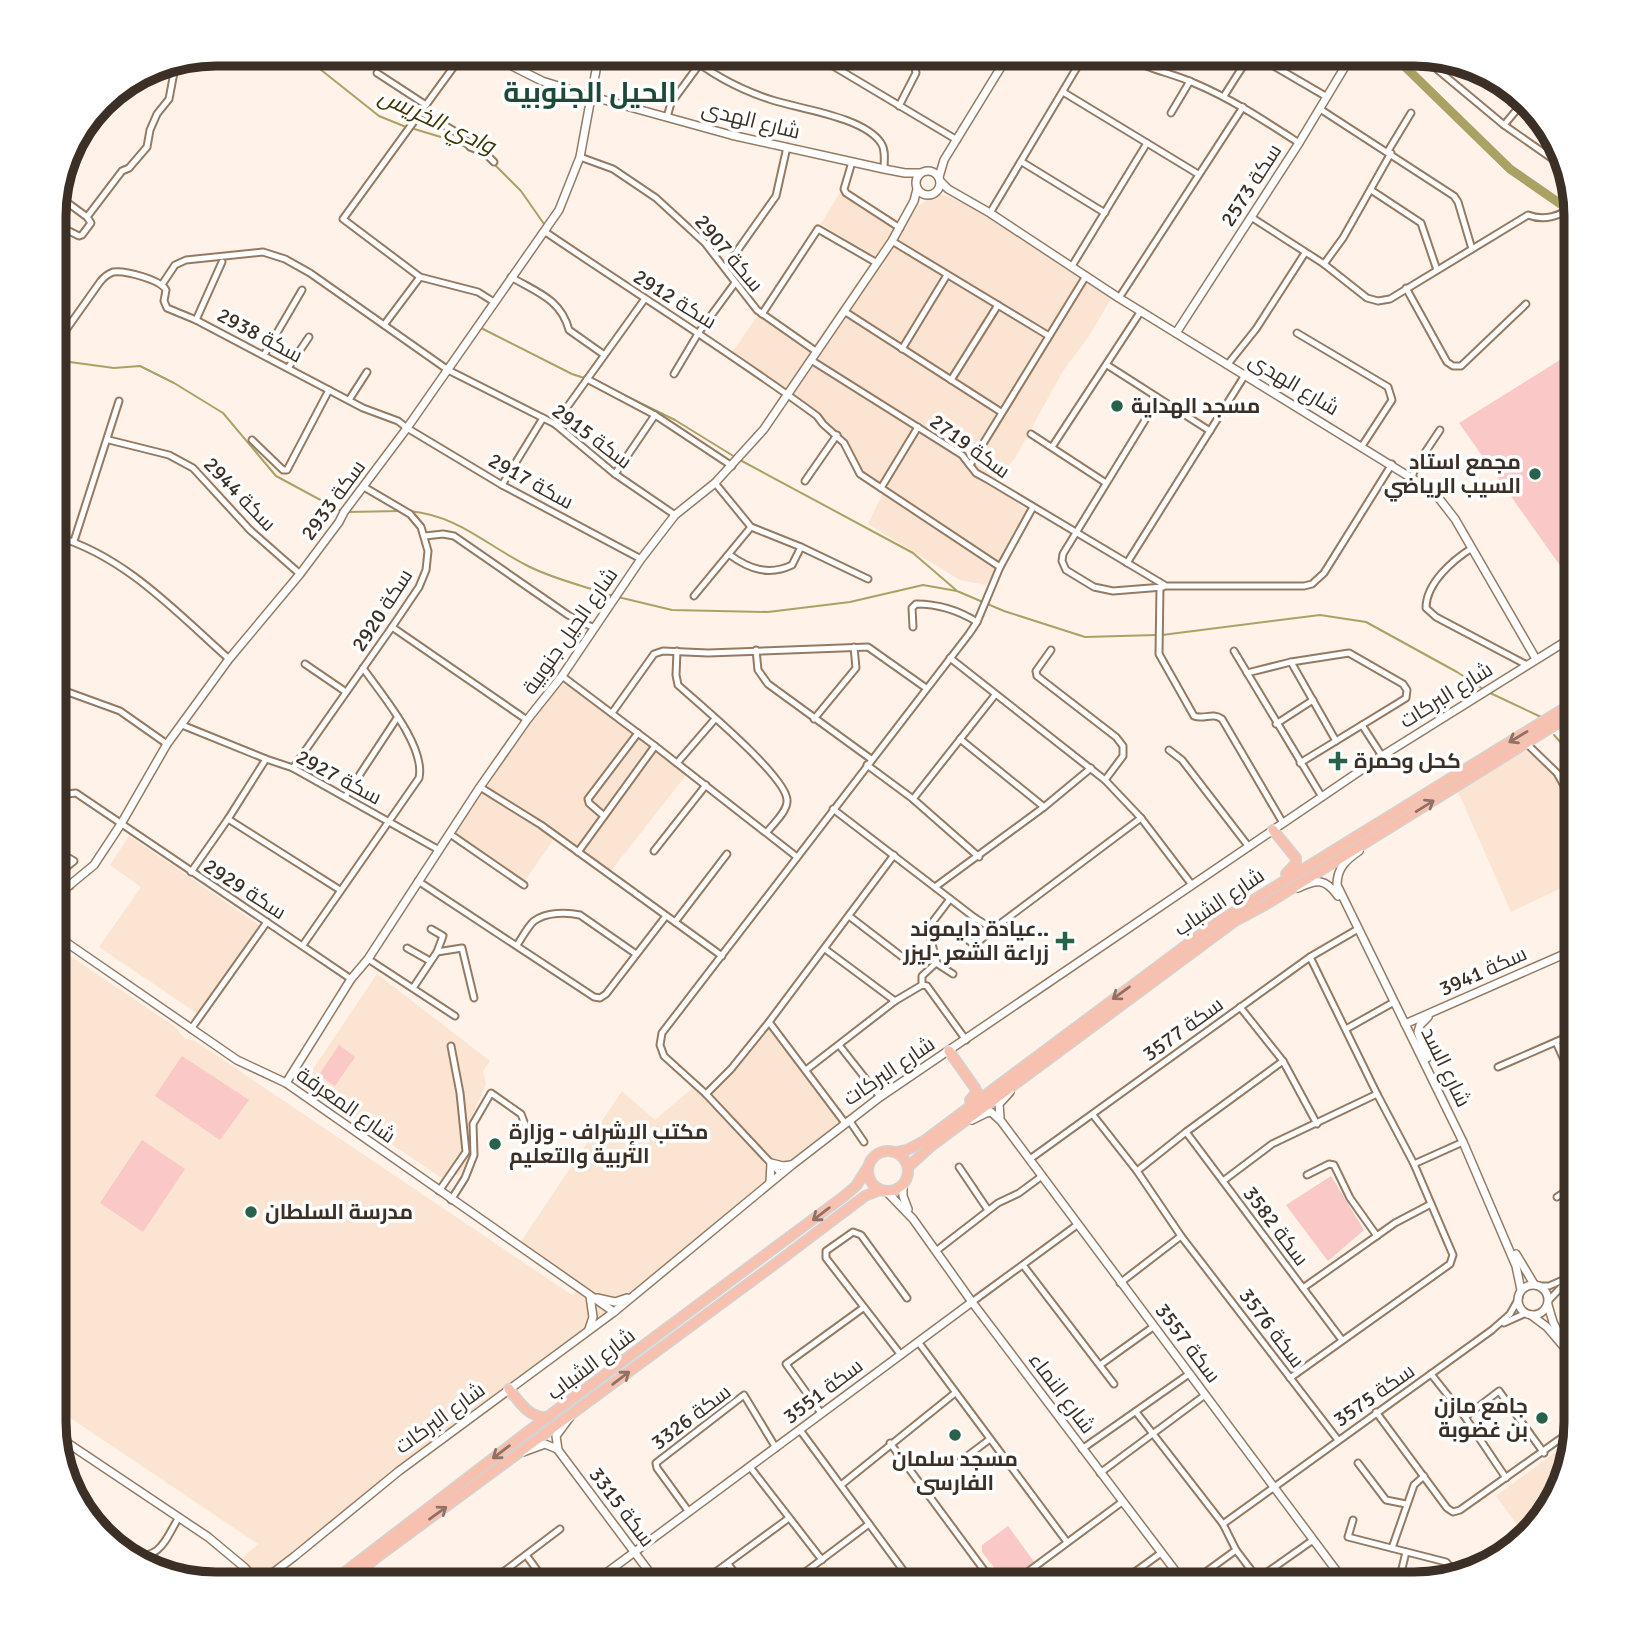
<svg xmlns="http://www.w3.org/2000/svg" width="1630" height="1639" font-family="Signika,Cairo,sans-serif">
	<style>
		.built { fill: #fbe4d2 }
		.green { fill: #f9c8c7 }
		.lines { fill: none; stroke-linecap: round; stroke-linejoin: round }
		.stream { stroke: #aaa265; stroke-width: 2 }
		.river { stroke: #aaa265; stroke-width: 9 }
		.minor-casing { stroke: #957a63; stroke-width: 9 }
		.tertiary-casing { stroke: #957a63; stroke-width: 10 }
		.primary-casing { stroke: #d4d1cf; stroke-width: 12 }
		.minor { stroke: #fff; stroke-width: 5 }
		.tertiary { stroke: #fff; stroke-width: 7 }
		.primary { stroke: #f8c1af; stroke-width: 9 }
		.oneway { stroke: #917164 }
		.poi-dot { fill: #28624b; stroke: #fff; stroke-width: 2.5 }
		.labels { text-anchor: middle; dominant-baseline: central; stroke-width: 7; stroke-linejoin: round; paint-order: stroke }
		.street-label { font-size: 21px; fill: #3c3026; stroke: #fff }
		.poi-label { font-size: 21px; font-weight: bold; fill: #3c3026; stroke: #fff; text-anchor: start }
		.water-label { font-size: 23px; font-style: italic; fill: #3c3602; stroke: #fff }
		.district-label { font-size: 28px; font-weight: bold; fill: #1c4a38; stroke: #fff }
		.rim { fill: none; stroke: #3c3026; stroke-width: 9 }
	</style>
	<rect width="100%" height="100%" fill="#fff2e8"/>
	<!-- built -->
	<g class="built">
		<path d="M842,189L905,226L918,206L933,196L943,195L969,205L1112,297L1089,336L1063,371L1015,458L992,485L1028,511L986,585L960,580L868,524L883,493L858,474L841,442L797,403L729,357L758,315L809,352L874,258L821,224Z"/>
		<path d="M561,683L573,689L686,775L607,876L554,839L524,882L454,835L531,721Z"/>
		<path d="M1532,740L1576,810V881L1511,912L1456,787Z"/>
		<path d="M129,836L259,925L198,1014L99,947L141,887L110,865Z"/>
		<path d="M54,945L175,1027L184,1038L195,1041L572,1295L580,1290L518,1246L622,1091L655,1120L696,1085L706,1093L769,1021L845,1123L587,1332L259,1583L240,1560L258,1544L54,1407Z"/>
		<path d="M377,974L490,1061L483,1071L486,1084L468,1125L471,1152L459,1176L455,1174L450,1181L446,1177H440L312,1090L317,1081L309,1075Z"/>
		<path d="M1571,1441L1559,1494L1526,1537L1496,1496Z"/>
	</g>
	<!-- green -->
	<g class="green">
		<path d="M1576,350V588L1459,423Z"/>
		<path d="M339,1045L355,1057L335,1086L319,1075Z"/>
		<path d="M182,1056L249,1100L220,1140L155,1096Z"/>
		<path d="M142,1140L185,1169L143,1232L100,1203Z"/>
		<path d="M1331,1176L1364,1230L1328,1261L1286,1205Z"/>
		<path d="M1008,1526L1035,1563L1006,1583L982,1552V1545Z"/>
	</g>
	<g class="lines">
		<!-- stream -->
		<g class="stream">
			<path d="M301,54L379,116L406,127"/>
			<path d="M411,128L454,141L490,161"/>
			<path d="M494,164L521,191L544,224"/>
			<path d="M479,327L572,374L584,378"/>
			<path d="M55,360L114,368L140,366L174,383L223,413L276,476L341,511"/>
			<path d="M593,380L675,420L735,457"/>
			<path d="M740,460L913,553L956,590"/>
			<path d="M410,511C458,516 485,544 526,565C552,579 585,586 613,596"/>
			<path d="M347,512L401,511"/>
			<path d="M618,597L672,610L768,612L850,602L923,585L957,591L1004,611L1085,637L1156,635"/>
			<path d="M1162,635L1320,615L1366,622L1457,672L1483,689"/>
			<path d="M1488,692L1541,717"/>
			<path d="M1554,735L1576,760"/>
		</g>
		<!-- river -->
		<path class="river" d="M1393,55L1510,169L1575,214"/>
		<!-- minor casing -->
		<g class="minor-casing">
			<g id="minor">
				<path d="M463,54L343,219L420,277L478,292L494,302"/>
				<path d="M687,54C712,75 741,90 772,100C800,109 864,117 881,143C886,150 884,161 884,169"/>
				<path d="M813,54L957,140"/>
				<path d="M992,54L1005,61"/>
				<path d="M1124,54C1147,70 1170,72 1194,83C1232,99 1265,121 1299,143"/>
				<path d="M1255,55L1327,97"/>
				<path d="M1335,55L1345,66"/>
				<path d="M1420,55L1504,125L1567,169"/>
				<path d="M377,73L426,105"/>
				<path d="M1063,92L1198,174"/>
				<path d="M1224,96L1250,55"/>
				<path d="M899,106L916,73L912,54"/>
				<path d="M1320,109L1454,196L1458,202L1472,249"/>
				<path d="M421,112L463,136L470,147L485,153L494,162"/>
				<path d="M1171,113L1190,81"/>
				<path d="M667,117L671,103L707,54"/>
				<path d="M1504,125L1524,101"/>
				<path d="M1388,151L1411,113"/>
				<path d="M580,157L613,169L656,198L705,243L757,310L817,352"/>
				<path d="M852,162L844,189L846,193L900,228"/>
				<path d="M1022,162L1105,213"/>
				<path d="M65,168L68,164"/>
				<path d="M1371,190L1421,223L1437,270"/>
				<path d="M990,213L1085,54"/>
				<path d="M87,217L122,171L129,168L147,147L150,130L157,114L169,99L176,62"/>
				<path d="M1251,217L1324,264L1343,238L1391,153"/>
				<path d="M55,224L79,236L82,235L91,223L87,217L57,195"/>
				<path d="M544,231C635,293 729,351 817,416L823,424L844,443L860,474L1000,567"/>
				<path d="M892,241L1049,336"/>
				<path d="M1324,264L1367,298L1378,301L1390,299L1528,215C1543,221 1562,217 1573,204"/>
				<path d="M1072,266L1147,143"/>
				<path d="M725,268L776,196L787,147"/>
				<path d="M511,277C536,292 561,299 569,330L603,354"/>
				<path d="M163,283L175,265L186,260L263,252L285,259L310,273L448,370L555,424L615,474L675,515"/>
				<path d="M1406,288L1447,362L1453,366H1461L1526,304"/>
				<path d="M1119,298L1243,107"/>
				<path d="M844,311L1001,412"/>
				<path d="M762,314L818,229L877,263"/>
				<path d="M196,320L222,262"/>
				<path d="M384,325L420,277"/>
				<path d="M1297,333L1388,387L1392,400L1362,446"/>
				<path d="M902,349L947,275"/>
				<path d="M55,350L56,344L100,282C103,278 108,274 113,272C125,270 161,280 166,290L164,301L167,308L196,320L363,408L398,421L407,428L502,485L641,559"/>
				<path d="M264,355L302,290"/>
				<path d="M811,360L962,455L976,473L987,479L1166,586H1304L1312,584L1324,573L1392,464"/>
				<path d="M1228,364L1256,329L1305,253"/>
				<path d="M1107,365L1210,431"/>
				<path d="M288,368L309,337"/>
				<path d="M674,374L699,332L735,283"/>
				<path d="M587,379L655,415"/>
				<path d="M951,380L998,305"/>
				<path d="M1158,399L1063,554L1062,561L1066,570L1094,587L1113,591L1163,587"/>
				<path d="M349,400L367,372"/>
				<path d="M555,424L644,300"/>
				<path d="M1031,434L1106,483"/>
				<path d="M109,440L169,455L193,468L250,530L300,574"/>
				<path d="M252,440L283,470H287L329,390"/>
				<path d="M1052,447L1141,311"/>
				<path d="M970,465L1086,276"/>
				<path d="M615,474L655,415L732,466"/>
				<path d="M1412,477L1416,466L1440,430"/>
				<path d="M805,481L837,435"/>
				<path d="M715,483L751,527L801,547L868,579"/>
				<path d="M502,485L543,418"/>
				<path d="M881,488L918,427"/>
				<path d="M55,536C125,556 175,611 229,659"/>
				<path d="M425,536L443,534L454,536L568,615L594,628"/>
				<path d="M74,541L119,401"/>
				<path d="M1472,548C1453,560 1426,583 1426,608L1436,617L1527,665"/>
				<path d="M55,549L59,537"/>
				<path d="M730,555C749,569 769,576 792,565L801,547"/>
				<path d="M1127,563L1245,375"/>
				<path d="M1160,587L1159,654L1194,716C1204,720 1212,712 1222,719L1283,823"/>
				<path d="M694,596L751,527"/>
				<path d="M392,627L527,720"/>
				<path d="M913,627L912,608L916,604C939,604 958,610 977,622"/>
				<path d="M756,650L758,670L768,684L871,759"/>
				<path d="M1051,650L1036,671L1037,676L1116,737L1123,746V756L1105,780"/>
				<path d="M677,651L676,675L678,685C699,704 786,776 787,800C788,811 773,824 767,832"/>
				<path d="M1234,651L1322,797"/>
				<path d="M950,658L1105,780L1141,818L1192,885"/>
				<path d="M1291,662L1336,741"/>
				<path d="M305,664L346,692"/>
				<path d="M1247,673L1291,662L1349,653L1403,684L1407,690L1406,698L1398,703L1300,763"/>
				<path d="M562,676L655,746L797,857"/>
				<path d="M54,687L120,711L167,744"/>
				<path d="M612,713L654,654L663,651L708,653L868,647L926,688"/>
				<path d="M814,719L856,668L854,647"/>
				<path d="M1276,724L1313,700"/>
				<path d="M182,725L266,759L293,768L439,850"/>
				<path d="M1362,725L1382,756"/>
				<path d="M960,739L1044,807"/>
				<path d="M1526,743L1557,773L1576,807"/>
				<path d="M1169,750L1182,760L1249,847"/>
				<path d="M677,763L715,719"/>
				<path d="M867,765L913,799L979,857"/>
				<path d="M293,768L392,627L419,587L426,570L428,551L421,527L410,514L364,487"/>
				<path d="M54,786L67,794L76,793L351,979"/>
				<path d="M480,787L541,825L722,956"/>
				<path d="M345,797L397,718"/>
				<path d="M913,799L995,695"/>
				<path d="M833,809L975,918L993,929L1141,818"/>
				<path d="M604,816L589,803L588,799L638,733"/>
				<path d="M228,819L340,890"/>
				<path d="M450,834L524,885"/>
				<path d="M54,849L74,861L58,874L70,886"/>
				<path d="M654,851L706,785"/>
				<path d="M578,852L655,746"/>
				<path d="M191,872L228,819L266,759"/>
				<path d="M418,881L594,997L600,998L606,994L666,916"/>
				<path d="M935,887L1044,807L1091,768"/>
				<path d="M849,916L905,959"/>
				<path d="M975,918L964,933L965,938L972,943H977L993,929"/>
				<path d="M675,922L727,854"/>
				<path d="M303,945L419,778C426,746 381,694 363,668"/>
				<path d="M517,945C522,938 528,926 534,921C546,912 567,912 580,915L636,954"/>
				<path d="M407,948L430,961"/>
				<path d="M825,949L895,1001"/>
				<path d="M437,952L462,948L474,998"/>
				<path d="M368,959L455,1016"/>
				<path d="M937,963L928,928L950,899"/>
				<path d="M922,985L927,986L966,1040"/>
				<path d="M922,985V976L936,963L953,974"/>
				<path d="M413,988L437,952L443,936L431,929"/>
				<path d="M1240,1007L1283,1061L1317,1124"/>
				<path d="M769,1022L845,1123"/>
				<path d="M191,1029L267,922"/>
				<path d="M1346,1029L1394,1002"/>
				<path d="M1556,1042L1576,1087"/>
				<path d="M839,1045L880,1097"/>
				<path d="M1498,1067L1576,1033"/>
				<path d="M806,1070L895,1001L922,985"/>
				<path d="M706,1094L731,1069L769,1022L894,855"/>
				<path d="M1093,1115L1137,1171L1181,1236L1338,1440"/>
				<path d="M849,1120L864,1142"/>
				<path d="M1186,1132L1342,1340"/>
				<path d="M1030,1159L1310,957L1358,929"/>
				<path d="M1414,1164L1463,1142"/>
				<path d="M959,1167L988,1210"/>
				<path d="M1137,1171L1186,1132L1283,1061"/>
				<path d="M781,1174L706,1094L664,1056L660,1045L662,1033L969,634L977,622L1000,567L1033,507"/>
				<path d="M1307,1175L1329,1164L1334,1165L1350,1198L1377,1236"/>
				<path d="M1223,1181L1272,1144L1377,1094"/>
				<path d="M439,1191L466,1152L460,1093L451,1046"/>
				<path d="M1557,1197L1576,1185"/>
				<path d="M451,1200L465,1178L474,1155L473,1124L491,1093L521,1114L529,1135"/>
				<path d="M936,1251L998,1203L1019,1193L1042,1176"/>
				<path d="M1023,1265L1114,1384"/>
				<path d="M1120,1283L1181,1236"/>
				<path d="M1540,1286H1549L1576,1274"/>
				<path d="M1303,1288L1395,1223L1431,1204"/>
				<path d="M1549,1300L1567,1281"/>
				<path d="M972,1302L1077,1225"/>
				<path d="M1504,1323L1526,1313"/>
				<path d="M919,1343L1067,1542"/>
				<path d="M901,1355L826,1258V1251L853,1232L861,1235L907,1298"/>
				<path d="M1100,1365L1153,1327"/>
				<path d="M1431,1374L1465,1417L1506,1478"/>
				<path d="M1290,1378L1450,1264L1453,1255L1414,1164L1377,1094L1310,957"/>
				<path d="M1136,1412L1223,1524L1236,1550L1258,1579"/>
				<path d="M1376,1412L1447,1508L1453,1512L1460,1510L1574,1429"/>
				<path d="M821,1413L786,1364L863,1308"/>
				<path d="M1465,1417L1499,1391L1544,1453"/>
				<path d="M800,1430L914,1585"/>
				<path d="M890,1443L995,1585"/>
				<path d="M1082,1449L1189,1374"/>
				<path d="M958,1463L990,1439"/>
				<path d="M1358,1463L1386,1500L1406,1504"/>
				<path d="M750,1467L822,1560"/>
				<path d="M1100,1473L1205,1395"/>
				<path d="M841,1485L955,1393"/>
				<path d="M689,1512L657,1468L656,1463L744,1395L776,1448"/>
				<path d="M1353,1520L1348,1537L1446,1562L1459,1576"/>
				<path d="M1223,1524L1492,1330L1510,1314L1519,1298"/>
				<path d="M1392,1548L1414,1485L1424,1476"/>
				<path d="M128,1555C161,1560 164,1542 179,1517"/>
				<path d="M526,1555L548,1585"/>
				<path d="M728,1564L744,1585"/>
				<path d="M1262,1575L1270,1585"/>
				<path d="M486,1585L560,1529"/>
				<path d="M698,1585L789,1518"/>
				<path d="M788,1585L869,1524"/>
				<path d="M890,1585L905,1573"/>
				<path d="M1010,1585L1122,1502"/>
				<path d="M1117,1585L1161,1553"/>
				<path d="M1188,1585L1236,1550"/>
				<path d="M1249,1585L1313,1540"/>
				<path d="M1398,1585L1406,1552"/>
			</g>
		</g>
		<!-- tertiary casing -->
		<g class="tertiary-casing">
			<g id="tertiary">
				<path d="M494,54L508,64L542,81L590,96L731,135L884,169L905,173H920"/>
				<circle cx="928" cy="183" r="12"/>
				<path d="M939,177L944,160L1009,54"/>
				<path d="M940,181L948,189L990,213L1119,298L1434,492L1455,519L1536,659"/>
				<path d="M1176,333L1299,143L1352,55"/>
				<path d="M1359,851C1346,860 1337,868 1337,885L1463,1142L1516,1266L1521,1290"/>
				<path d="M1298,888C1317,879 1325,878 1338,896"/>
				<path d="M54,898L94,865L121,824L167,744L229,659L300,574L339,522L344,512L407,428L559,210L580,157L599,54"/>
				<path d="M54,934L237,1060L286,1083L614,1312"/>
				<path d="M1405,1024L1576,949"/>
				<path d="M1427,1058L1418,1032L1420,1025L1428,1017"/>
				<path d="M286,1083L351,979L368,959L480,787L527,720L562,676L641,559L675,515L715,483L764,429L892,241L914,201L917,189"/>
				<path d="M1000,1117L999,1104L1010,1092"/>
				<path d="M972,1120L986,1113L991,1112L1001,1121L1347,1585"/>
				<path d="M770,1182L771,1163L783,1166L791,1165"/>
				<path d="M903,1184V1196L908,1209"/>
				<path d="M886,1191L913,1219L972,1302L1186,1585"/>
				<path d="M1516,1254L1534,1284"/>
				<circle cx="1533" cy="1300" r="15"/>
				<path d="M597,1298L615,1302L627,1298"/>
				<path d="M1548,1305L1553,1322L1561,1338"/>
				<path d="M1531,1315L1547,1327L1576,1361"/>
				<path d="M589,1329L593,1317L590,1296"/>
				<path d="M570,1417L556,1436L558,1450L659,1585"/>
				<path d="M57,1436L208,1537L244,1567L259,1583"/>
				<path d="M523,1452L545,1444L557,1449"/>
				<path d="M257,1585L295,1556L399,1471L614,1312L792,1165L880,1097L1382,756L1576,635"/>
				<path d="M590,1585L972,1302"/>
			</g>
		</g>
		<!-- primary casing -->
		<g class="primary-casing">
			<g id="primary">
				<path d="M1273,830L1296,858V863L1286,874"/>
				<path d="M949,1051L975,1088L977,1092L970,1100"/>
				<circle cx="888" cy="1171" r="20"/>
				<path d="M897,1152L907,1150L924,1141L1216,923L1576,701"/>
				<path d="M908,1167L930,1147L1235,921L1265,905L1576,712"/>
				<path d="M509,1389C519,1402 530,1419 548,1417"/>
				<path d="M328,1585L530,1430L843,1197L856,1186L868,1167"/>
				<path d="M345,1585L376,1558L775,1264L865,1196L880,1190"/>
			</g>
		</g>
		<!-- minor -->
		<use href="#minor" class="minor"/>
		<!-- tertiary -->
		<use href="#tertiary" class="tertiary"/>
		<!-- primary -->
		<use href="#primary" class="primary"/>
	</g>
	<!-- one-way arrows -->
	<defs><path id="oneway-shaft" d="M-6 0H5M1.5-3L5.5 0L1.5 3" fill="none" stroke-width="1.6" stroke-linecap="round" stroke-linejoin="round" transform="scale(1.75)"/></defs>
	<g class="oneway">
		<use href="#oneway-shaft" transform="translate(1518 737) rotate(149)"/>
		<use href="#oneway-shaft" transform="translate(1425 806) rotate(-32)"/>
		<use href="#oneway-shaft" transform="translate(1121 993) rotate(144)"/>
		<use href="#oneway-shaft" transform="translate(821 1214) rotate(143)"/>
		<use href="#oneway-shaft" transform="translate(621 1378) rotate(-37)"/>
		<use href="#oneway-shaft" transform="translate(501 1452) rotate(143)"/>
		<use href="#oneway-shaft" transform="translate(438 1513) rotate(-36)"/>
	</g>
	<!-- markers -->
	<g class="poi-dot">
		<circle cx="1117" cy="406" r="7"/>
		<circle cx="1535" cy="474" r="7"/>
		<path d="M1334.5 750.5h7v7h7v7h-7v7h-7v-7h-7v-7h7z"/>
		<path d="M1061.5 930.5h7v7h7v7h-7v7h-7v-7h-7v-7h7z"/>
		<circle cx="495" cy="1144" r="7"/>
		<circle cx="251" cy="1212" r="7"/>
		<circle cx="1542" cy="1418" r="7"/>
		<circle cx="955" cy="1435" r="7"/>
	</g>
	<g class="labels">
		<!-- street labels -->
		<g class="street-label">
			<text transform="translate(751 120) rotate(14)">شارع الهدى</text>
			<text transform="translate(1251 185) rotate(-57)">سكة 2573</text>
			<text transform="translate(729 253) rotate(50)">سكة 2907</text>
			<text transform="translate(675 299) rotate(32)">سكة 2912</text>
			<text transform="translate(260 335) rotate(28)">سكة 2938</text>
			<text transform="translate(1294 384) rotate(31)">شارع الهدى</text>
			<text transform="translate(592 436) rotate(37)">سكة 2915</text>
			<text transform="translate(970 446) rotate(36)">سكة 2719</text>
			<text transform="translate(531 481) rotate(29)">سكة 2917</text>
			<text transform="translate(240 494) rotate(46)">سكة 2944</text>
			<text transform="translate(333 500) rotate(-54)">سكة 2933</text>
			<text transform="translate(382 610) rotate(-57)">سكة 2920</text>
			<text transform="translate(570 631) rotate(-55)">شارع الحيل جنوبية</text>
			<text transform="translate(1446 695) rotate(-32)">شارع البركات</text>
			<text transform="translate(339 777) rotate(28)">سكة 2927</text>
			<text transform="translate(245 889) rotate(33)">سكة 2929</text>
			<text transform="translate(1219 902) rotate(-34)">شارع الشباب</text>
			<text transform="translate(1483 971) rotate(-24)">سكة 3941</text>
			<text transform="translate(1183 1029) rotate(-36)">سكة 3577</text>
			<text transform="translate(1446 1067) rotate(64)">شارع السد</text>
			<text transform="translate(889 1071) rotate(-34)">شارع البركات</text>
			<text transform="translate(346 1105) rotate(35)">شارع المعرفة</text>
			<text transform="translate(1276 1226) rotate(53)">سكة 3582</text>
			<text transform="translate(1272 1328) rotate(53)">سكة 3576</text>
			<text transform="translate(1188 1343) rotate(53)">سكة 3557</text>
			<text transform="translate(591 1364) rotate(-37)">شارع الشباب</text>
			<text transform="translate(823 1391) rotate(-37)">سكة 3551</text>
			<text transform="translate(1062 1393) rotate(53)">شارع النماء</text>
			<text transform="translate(1374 1395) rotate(-35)">سكة 3575</text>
			<text transform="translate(691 1417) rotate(-37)">سكة 3326</text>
			<text transform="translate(440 1418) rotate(-36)">شارع البركات</text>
			<text transform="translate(622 1507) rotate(53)">سكة 3315</text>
		</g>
		<!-- poi labels -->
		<g class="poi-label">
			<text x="1131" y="406">مسجد الهداية</text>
			<text x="1521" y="462" text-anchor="end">مجمع استاد<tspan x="1521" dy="24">السيب الرياضي</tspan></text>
			<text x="1354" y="761">كحل وحمرة</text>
			<text x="1049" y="929" text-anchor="end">عيادة دايموند..<tspan x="1049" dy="24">زراعة الشعر -ليزر</tspan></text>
			<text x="509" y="1132">مكتب الإشراف - وزارة<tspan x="509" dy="24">التربية والتعليم</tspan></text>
			<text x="265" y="1212">مدرسة السلطان</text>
			<text x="1528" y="1406" text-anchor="end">جامع مازن<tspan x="1528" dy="24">بن غضوبة</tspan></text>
			<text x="955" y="1459" text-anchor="middle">مسجد سلمان<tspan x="955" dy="24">الفارسى</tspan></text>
		</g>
		<!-- water labels -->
		<g class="water-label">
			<text transform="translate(437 121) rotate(25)">وادي الخريس</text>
		</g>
		<!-- district labels -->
		<g class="district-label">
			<text x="590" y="93">الحيل الجنوبية</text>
		</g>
	</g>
	<!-- crop -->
	<path d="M0 0H1630V1639H0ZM216 66H1414A150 150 0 0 1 1564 216V1422A150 150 0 0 1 1414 1572H216A150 150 0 0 1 66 1422V216A150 150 0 0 1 216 66Z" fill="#fff" fill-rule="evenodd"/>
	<path class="rim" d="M216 66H1414A150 150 0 0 1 1564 216V1422A150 150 0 0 1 1414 1572H216A150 150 0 0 1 66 1422V216A150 150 0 0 1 216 66Z"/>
</svg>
